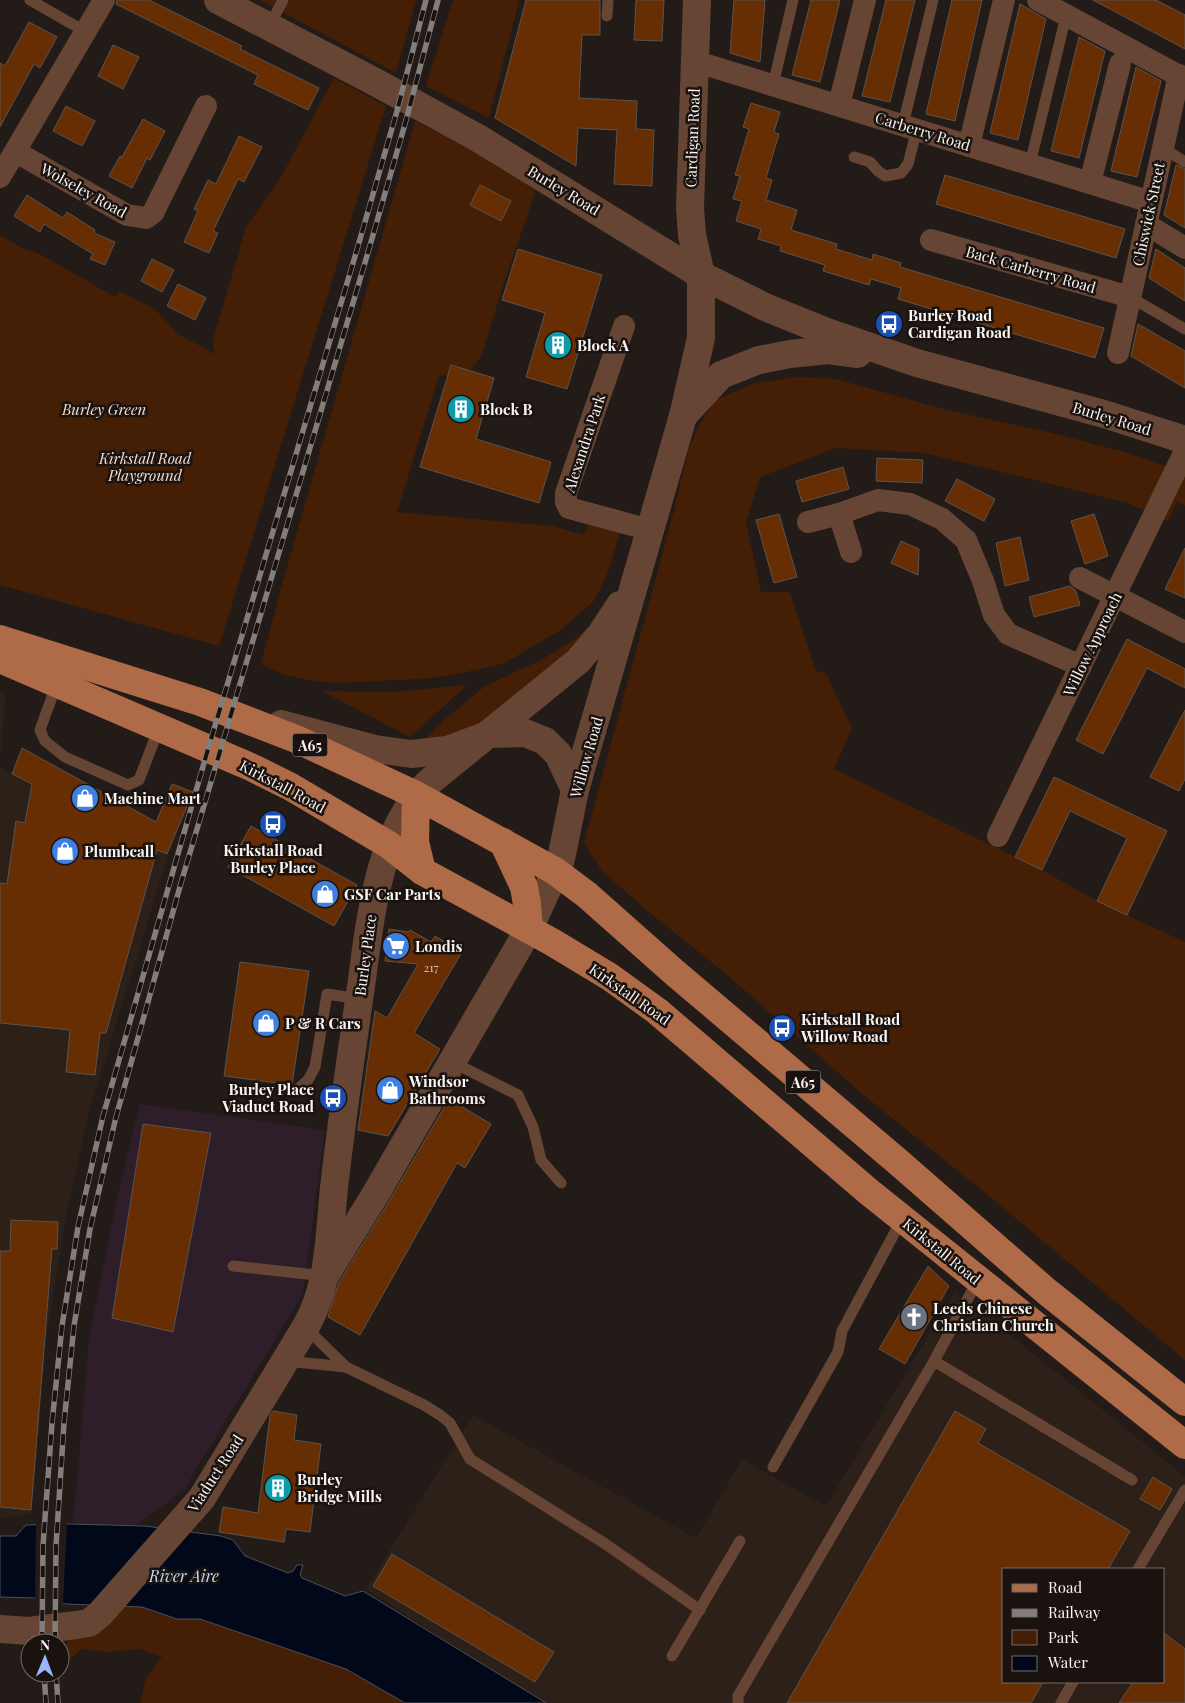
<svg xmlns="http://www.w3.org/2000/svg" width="1185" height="1703" font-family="'Playfair Display',serif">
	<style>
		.commercial { fill: #2d1e2a }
		.built { fill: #2c2018; fill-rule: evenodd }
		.green { fill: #441f06 }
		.water { fill: #00081a; stroke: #4b4f5a }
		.pier { fill: #221b17 }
		.building { fill: #662e02; stroke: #5c534f }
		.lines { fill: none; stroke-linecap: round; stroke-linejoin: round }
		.service { stroke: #664534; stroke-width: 11 }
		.minor { stroke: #664534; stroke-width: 22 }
		.tertiary { stroke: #664534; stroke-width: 28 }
		.primary { stroke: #af6b48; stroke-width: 28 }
		.rail-casing { stroke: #847e7b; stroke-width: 5.5 }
		.rail { stroke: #19120e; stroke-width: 4; stroke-dasharray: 11; stroke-linecap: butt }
		.labels { text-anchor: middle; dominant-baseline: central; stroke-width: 5; stroke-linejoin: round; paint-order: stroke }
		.number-label { font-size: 12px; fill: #d4c2b5 }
		.shield { fill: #19120e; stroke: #b6b0ad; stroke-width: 1 }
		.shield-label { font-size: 14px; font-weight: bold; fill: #f9f4f1 }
		.street-label { font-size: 15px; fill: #f9f4f1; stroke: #19120e }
		.poi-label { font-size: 15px; font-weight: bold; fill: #f9f4f1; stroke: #19120e; text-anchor: start }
		.park-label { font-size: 15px; font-style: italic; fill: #f4ded2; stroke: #19120e }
		.water-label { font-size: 16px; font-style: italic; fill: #bbdcff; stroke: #19120e }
	</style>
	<rect width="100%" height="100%" fill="#221b17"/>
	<!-- commercial -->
	<path class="commercial" d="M140,1104L325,1130L303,1294L183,1491L134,1527L73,1525L89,1339L118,1193Z"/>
	<!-- built -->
	<g class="built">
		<path d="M0,691L6,694L0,761Z"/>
		<path d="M0,767L168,856L88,1116L65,1222L46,1342L32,1514L0,1518Z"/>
		<path d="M955,1291L1185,1476V1703H546L472,1658L366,1589L473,1415L696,1538L742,1459L826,1506ZM1004,1569H1164V1682H1004Z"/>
	</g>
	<!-- green -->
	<g class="green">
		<path d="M260,0H416L396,73Z"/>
		<path d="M453,0H519L489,118L426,86Z"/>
		<path d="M334,78L386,106L219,646L0,585V235L21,248L40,254L115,297L119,291L155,309L178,334L215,354L213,340L246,227L280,179Z"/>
		<path d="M415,121L472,150L530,184L535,193L502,289L481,357L468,373L439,376L397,512L552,526L584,535L588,524L620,533L608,572L594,601L562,629L505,663L462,673L422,679L332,683L303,679L282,674L261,664L281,588Z"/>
		<path d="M798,377L836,379L947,410L1048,432L1125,452L1185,473V506L1177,502L1168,521L1128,503L924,453L836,448L760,477L746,523L761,592H790L816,671L826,673L852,728L834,769L1042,870L1097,901L1185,942V1360L989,1196L861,1093L724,972L650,913L602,871L584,843L674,511L688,450L702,420L715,400L755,383Z"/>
		<path d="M592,624L573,646L541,677L475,729L422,743L445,719L485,686L541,660L575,639Z"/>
		<path d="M467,685L410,737L322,691L393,692Z"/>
		<path d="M97,1605L142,1607L177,1619H200L346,1669L405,1703H140L146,1678L162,1657L140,1649L105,1652L81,1649L67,1662V1632Z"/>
	</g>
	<!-- water -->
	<path class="water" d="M69,1524L145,1526L221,1536L233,1540L245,1556L288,1573L293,1571L297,1565H303L300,1574L302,1578L345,1596L363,1591L546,1703H405L346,1669L200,1619H177L142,1607L66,1604L35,1598L0,1597V1536H16L26,1525Z"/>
	<!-- pier -->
	<path class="pier" d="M67,1521L63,1606L35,1601L36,1523Z"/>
	<!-- building -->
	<g class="building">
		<path d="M117,0H149L242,46L240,49L319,88L308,110L254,84L258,75L116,4Z"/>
		<path d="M526,0H600V35H582L579,98L637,101L636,129L654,130L652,186L614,184L617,130L578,128L576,166L495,118Z"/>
		<path d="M636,0H664L662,41L634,40Z"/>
		<path d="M734,0H765L760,62L730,53Z"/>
		<path d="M811,0H840L820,82L792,75Z"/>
		<path d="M886,0H915L890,102L862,96Z"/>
		<path d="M952,0H982L955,121L926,114Z"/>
		<path d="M1093,0H1156L1185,15V49Z"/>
		<path d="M1020,4L1046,19L1018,140L990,133Z"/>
		<path d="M29,22L57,37L40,68L34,64L0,127V63L5,66Z"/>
		<path d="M1079,37L1105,51L1079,158L1051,151Z"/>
		<path d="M113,45L139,57L123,89L98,76Z"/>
		<path d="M1136,67L1161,81L1137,177L1111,171Z"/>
		<path d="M751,103L780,112L774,132L779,134L766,178L772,180L766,200L797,210L791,230L837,244L836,249L872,260L873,254L901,263L900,267L1104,328L1095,358L898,299L901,288L871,279L869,285L823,271L825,265L780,251L781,246L758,239L761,229L736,221L742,201L733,199L740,176L735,175L749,129L743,127Z"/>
		<path d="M66,106L95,121L82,146L53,131Z"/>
		<path d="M143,119L165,131L150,160L147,158L132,188L109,176L120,156L122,157Z"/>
		<path d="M239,136L262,147L244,182L238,179L213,231L218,233L209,253L184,242L198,211L194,209L208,180L216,184Z"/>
		<path d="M1176,165L1185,169V228L1164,215Z"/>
		<path d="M945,175L1125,229L1116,258L936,204Z"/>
		<path d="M480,185L511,201L501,221L470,205Z"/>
		<path d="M27,195L63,218L67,212L95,230L94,233L115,242L105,265L90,259L93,254L44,224L40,232L14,216Z"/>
		<path d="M518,249L602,275L567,389L526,377L545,313L502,300Z"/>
		<path d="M1156,249L1185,268V301L1149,278Z"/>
		<path d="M152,259L174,270L162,292L141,281Z"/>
		<path d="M178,284L206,298L195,320L167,306Z"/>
		<path d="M1138,324L1185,351V388L1131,356Z"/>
		<path d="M451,365L494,378L476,439L551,462L539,503L420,467Z"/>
		<path d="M877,458L923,460L922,483L876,481Z"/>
		<path d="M843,467L849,489L802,502L796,481Z"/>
		<path d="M957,479L995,499L984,521L945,501Z"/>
		<path d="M779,514L797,577L774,583L756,520Z"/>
		<path d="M1094,514L1108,556L1085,564L1071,521Z"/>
		<path d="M1020,537L1029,580L1005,586L996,543Z"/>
		<path d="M901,541L919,549L918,575L891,563Z"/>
		<path d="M1185,548V598L1165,589Z"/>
		<path d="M1070,586L1076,591L1080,605L1034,617L1029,597Z"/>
		<path d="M1127,639L1185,669V688L1147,668L1103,754L1076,740Z"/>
		<path d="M1185,710V779L1179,791L1150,777Z"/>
		<path d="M22,748L156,822L172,784L193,792L167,854L157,850L106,1033H100L95,1075L66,1072L70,1030L0,1023V883L7,884L16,821L25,823L32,784L12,774Z"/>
		<path d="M1054,777L1167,831L1127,915L1097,901L1127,838L1070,811L1042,870L1015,857Z"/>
		<path d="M251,826L357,885L334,926L228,867Z"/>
		<path d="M389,929L408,932L410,930L431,942L435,936L462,952L414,1033L440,1049L388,1136L358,1130L375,1011L387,1018L418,964L385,961Z"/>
		<path d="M240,962L309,971L292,1085L224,1076Z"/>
		<path d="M449,1099L491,1124L465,1168L457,1163L360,1335L328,1317L338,1284L388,1203Z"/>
		<path d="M143,1124L211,1133L173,1332L112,1318Z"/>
		<path d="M11,1220L58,1222L57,1249H52L31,1510L0,1507V1251H10Z"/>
		<path d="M928,1266L949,1286L905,1364L879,1349Z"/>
		<path d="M273,1411L297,1415L294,1440L321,1444L310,1532L286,1529L284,1542L219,1532L223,1507L258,1513L270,1415Z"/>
		<path d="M955,1411L986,1429L978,1443L1130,1531L1108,1569H1004V1682H1043L1031,1703H787Z"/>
		<path d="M1153,1477L1172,1489L1160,1510L1140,1499Z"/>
		<path d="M392,1554L554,1652L535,1682L373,1586Z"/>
		<path d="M1164,1633L1185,1649V1703H1119L1133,1682H1164Z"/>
	</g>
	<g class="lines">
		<!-- service -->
		<g class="service">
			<path d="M30,0L86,32"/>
			<path d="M607,16L608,0"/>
			<path d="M269,27L283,0"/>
			<path d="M773,85L793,0"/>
			<path d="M903,125L933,0"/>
			<path d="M1163,148L1185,162"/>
			<path d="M854,157L870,162L878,171L885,176L901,173L908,164L917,129"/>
			<path d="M1030,164L1066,16"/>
			<path d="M1130,297L1185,329"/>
			<path d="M57,683L40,730L45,741L65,757L128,785L139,780L159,728"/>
			<path d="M452,1062L518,1095L533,1127L541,1160L561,1183"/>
			<path d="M298,1089L308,1080L315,1067L327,994L359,999"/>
			<path d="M233,1266L325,1276"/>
			<path d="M306,1328L346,1367L424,1405L440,1415L450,1423L470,1459L604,1543L700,1610"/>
			<path d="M286,1361L346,1367"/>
			<path d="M934,1361L1132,1480"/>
			<path d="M773,1467L838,1352L842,1331L902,1219"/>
			<path d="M1138,1569L1185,1490"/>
			<path d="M672,1656L740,1541"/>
			<path d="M738,1703V1696L934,1361L978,1280"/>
			<path d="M1061,1703L1073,1682"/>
		</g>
		<!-- minor -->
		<g class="minor">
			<path d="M1038,0L1185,79"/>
			<path d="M694,61L1151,202"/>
			<path d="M839,105L865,0"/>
			<path d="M969,146L1004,0"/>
			<path d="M16,152L127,215L146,218L153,213L206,106"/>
			<path d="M0,177L104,0"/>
			<path d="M1090,183L1120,64"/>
			<path d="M1146,224L1185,248"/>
			<path d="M931,240L1130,297"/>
			<path d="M624,326L566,493V502L569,508L650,530"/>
			<path d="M1118,353L1179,75"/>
			<path d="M839,514L851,552"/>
			<path d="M808,522L839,514L878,500L910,504L942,519L966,540L983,581L994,615L1008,634L1081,666"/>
			<path d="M1080,578L1185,632"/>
			<path d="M998,836L1185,451"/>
		</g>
		<!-- tertiary -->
		<g class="tertiary">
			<path d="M218,0L377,83L478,138L701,275L765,307L827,332L917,363L1104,414L1185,440"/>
			<path d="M683,416L721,375L759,360L790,354L828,350L858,354"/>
			<path d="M281,724L375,749L411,754L447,750L490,734L525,733L545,741L558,754L575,790"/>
			<path d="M325,1276L375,1195L529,929L561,859L575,790L683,416L701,338V275L692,235L690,208L697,0"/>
			<path d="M0,1629L29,1631L76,1625L89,1623L100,1614L202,1498L305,1328C330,1286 329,1235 334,1188C341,1125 350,1063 359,1000C370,928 374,838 428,783L578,661L601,634L620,605"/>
		</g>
		<!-- primary -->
		<g class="primary">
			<path d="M0,639L200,702L296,739L416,795L555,871L587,895L675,973L897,1161L1046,1291L1185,1402"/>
			<path d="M0,659L253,768L291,787L389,845L422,871L552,942L610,977L657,1011L869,1192L1185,1445"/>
			<path d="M416,795L415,842L422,871"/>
			<path d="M503,842L524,887L527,904L529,929"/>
		</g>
		<!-- rail casing -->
		<g class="rail-casing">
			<g id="rail">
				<path d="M42,1643L43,1546L52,1423L62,1326L78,1227L103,1116L206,756L356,253L397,111L426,0"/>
				<path d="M55,1643L56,1546L64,1423L74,1326L90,1229L116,1117L181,883L369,249L405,124L438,0"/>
				<path d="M44,1673L46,1703"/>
				<path d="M56,1673L58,1703"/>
			</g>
		</g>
		<!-- rail -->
		<use href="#rail" class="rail"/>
	</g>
	<!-- icons -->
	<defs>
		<g id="bus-disc" transform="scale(1.4375)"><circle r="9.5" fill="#1a4fb4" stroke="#19120e"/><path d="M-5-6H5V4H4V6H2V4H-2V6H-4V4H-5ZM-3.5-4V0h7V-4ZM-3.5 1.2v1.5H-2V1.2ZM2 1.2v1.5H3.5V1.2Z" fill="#fff"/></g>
		<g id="building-disc" transform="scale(1.4375)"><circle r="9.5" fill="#0f9aa8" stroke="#19120e"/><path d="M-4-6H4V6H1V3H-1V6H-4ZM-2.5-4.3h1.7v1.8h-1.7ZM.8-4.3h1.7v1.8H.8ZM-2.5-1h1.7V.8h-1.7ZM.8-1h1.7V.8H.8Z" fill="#fff"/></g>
		<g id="shop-disc" transform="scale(1.4375)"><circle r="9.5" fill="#3f7fe0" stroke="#19120e"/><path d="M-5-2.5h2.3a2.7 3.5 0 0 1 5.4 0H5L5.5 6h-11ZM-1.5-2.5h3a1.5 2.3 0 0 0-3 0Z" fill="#fff"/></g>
		<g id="supermarket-disc" transform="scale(1.4375)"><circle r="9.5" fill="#3f7fe0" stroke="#19120e"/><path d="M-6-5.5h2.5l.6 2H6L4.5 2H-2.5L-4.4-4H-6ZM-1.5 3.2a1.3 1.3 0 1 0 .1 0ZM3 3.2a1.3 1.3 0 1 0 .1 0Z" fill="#fff"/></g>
		<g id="church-disc" transform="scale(1.4375)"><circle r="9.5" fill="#6b7280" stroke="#19120e"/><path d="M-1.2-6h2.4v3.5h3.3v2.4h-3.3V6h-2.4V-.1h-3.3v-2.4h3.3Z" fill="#fff"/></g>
	</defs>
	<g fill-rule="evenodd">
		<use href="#bus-disc" x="889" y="324"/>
		<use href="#building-disc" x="558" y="345"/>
		<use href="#building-disc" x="461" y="409"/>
		<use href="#shop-disc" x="85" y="798"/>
		<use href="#bus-disc" x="273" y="824"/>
		<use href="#shop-disc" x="65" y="851"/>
		<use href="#shop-disc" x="325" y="894"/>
		<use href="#supermarket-disc" x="396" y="946"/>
		<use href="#shop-disc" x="266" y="1023"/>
		<use href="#bus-disc" x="782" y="1028"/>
		<use href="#shop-disc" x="390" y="1090"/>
		<use href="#bus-disc" x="333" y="1098"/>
		<use href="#church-disc" x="914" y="1317"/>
		<use href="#building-disc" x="278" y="1488"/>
	</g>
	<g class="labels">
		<!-- number labels -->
		<g class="number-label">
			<text x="431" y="967">217</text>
		</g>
		<!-- shield labels -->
		<g class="shield">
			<rect x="292.5" y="733.5" width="35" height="23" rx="4"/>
			<rect x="785.5" y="1070.5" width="35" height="23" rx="4"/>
		</g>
		<g class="shield-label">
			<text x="310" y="745">A65</text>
			<text x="803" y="1082">A65</text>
		</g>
		<!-- street labels -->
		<g class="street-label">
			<text transform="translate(923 131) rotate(17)">Carberry Road</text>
			<text transform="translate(692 138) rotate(-88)">Cardigan Road</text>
			<text transform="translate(84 190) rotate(29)">Wolseley Road</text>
			<text transform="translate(564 190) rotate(31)">Burley Road</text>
			<text transform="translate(1148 214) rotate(-78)">Chiswick Street</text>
			<text transform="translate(1031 269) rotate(16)">Back Carberry Road</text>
			<text transform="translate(1112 418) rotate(17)">Burley Road</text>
			<text transform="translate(584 443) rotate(-72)">Alexandra Park</text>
			<text transform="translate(1092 644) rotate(-64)">Willow Approach</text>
			<text transform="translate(586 757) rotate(-74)">Willow Road</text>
			<text transform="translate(283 786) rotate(28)">Kirkstall Road</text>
			<text transform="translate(365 955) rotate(-82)">Burley Place</text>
			<text transform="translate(630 994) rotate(35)">Kirkstall Road</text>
			<text transform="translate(942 1251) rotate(39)">Kirkstall Road</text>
			<text transform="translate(215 1473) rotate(-57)">Viaduct Road</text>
		</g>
		<!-- poi labels -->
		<g class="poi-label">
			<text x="908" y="315">Burley Road<tspan x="908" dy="17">Cardigan Road</tspan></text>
			<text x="577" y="345">Block A</text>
			<text x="480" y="409">Block B</text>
			<text x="104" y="798">Machine Mart</text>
			<text x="273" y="850" text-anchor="middle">Kirkstall Road<tspan x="273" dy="17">Burley Place</tspan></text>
			<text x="84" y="851">Plumbcall</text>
			<text x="344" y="894">GSF Car Parts</text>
			<text x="415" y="946">Londis</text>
			<text x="801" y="1019">Kirkstall Road<tspan x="801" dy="17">Willow Road</tspan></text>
			<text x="285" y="1023">P &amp; R Cars</text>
			<text x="409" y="1081">Windsor<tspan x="409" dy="17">Bathrooms</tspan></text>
			<text x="314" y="1089" text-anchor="end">Burley Place<tspan x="314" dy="17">Viaduct Road</tspan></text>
			<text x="933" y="1308">Leeds Chinese<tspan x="933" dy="17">Christian Church</tspan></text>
			<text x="297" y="1479">Burley<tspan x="297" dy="17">Bridge Mills</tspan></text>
		</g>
		<!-- park labels -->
		<g class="park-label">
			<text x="104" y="409">Burley Green</text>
			<text x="145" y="458">Kirkstall Road<tspan x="145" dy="17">Playground</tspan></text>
		</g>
		<!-- water labels -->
		<g class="water-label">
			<text x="184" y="1575">River Aire</text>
		</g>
	</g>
	<!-- legend -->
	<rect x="1002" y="1568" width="162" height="115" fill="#19120e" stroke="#736c69"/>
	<rect x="1012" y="1584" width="25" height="8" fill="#af6b48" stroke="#736c69"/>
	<text x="1048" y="1593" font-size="15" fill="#f9f4f1">Road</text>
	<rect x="1012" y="1609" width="25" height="8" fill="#847e7b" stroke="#736c69"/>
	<text x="1048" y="1618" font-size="15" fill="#f9f4f1">Railway</text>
	<rect x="1012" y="1630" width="25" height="15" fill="#441f06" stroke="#736c69"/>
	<text x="1048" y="1643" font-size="15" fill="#f9f4f1">Park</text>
	<rect x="1012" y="1656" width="25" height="15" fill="#00081a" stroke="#736c69"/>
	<text x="1048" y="1668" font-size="15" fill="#f9f4f1">Water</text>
	<!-- north arrow -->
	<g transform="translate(45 1658) rotate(1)"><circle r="24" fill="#19120e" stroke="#736c69"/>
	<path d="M0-4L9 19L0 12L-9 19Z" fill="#99b5fd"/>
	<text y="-8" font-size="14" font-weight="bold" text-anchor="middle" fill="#f9f4f1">N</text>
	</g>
</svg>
